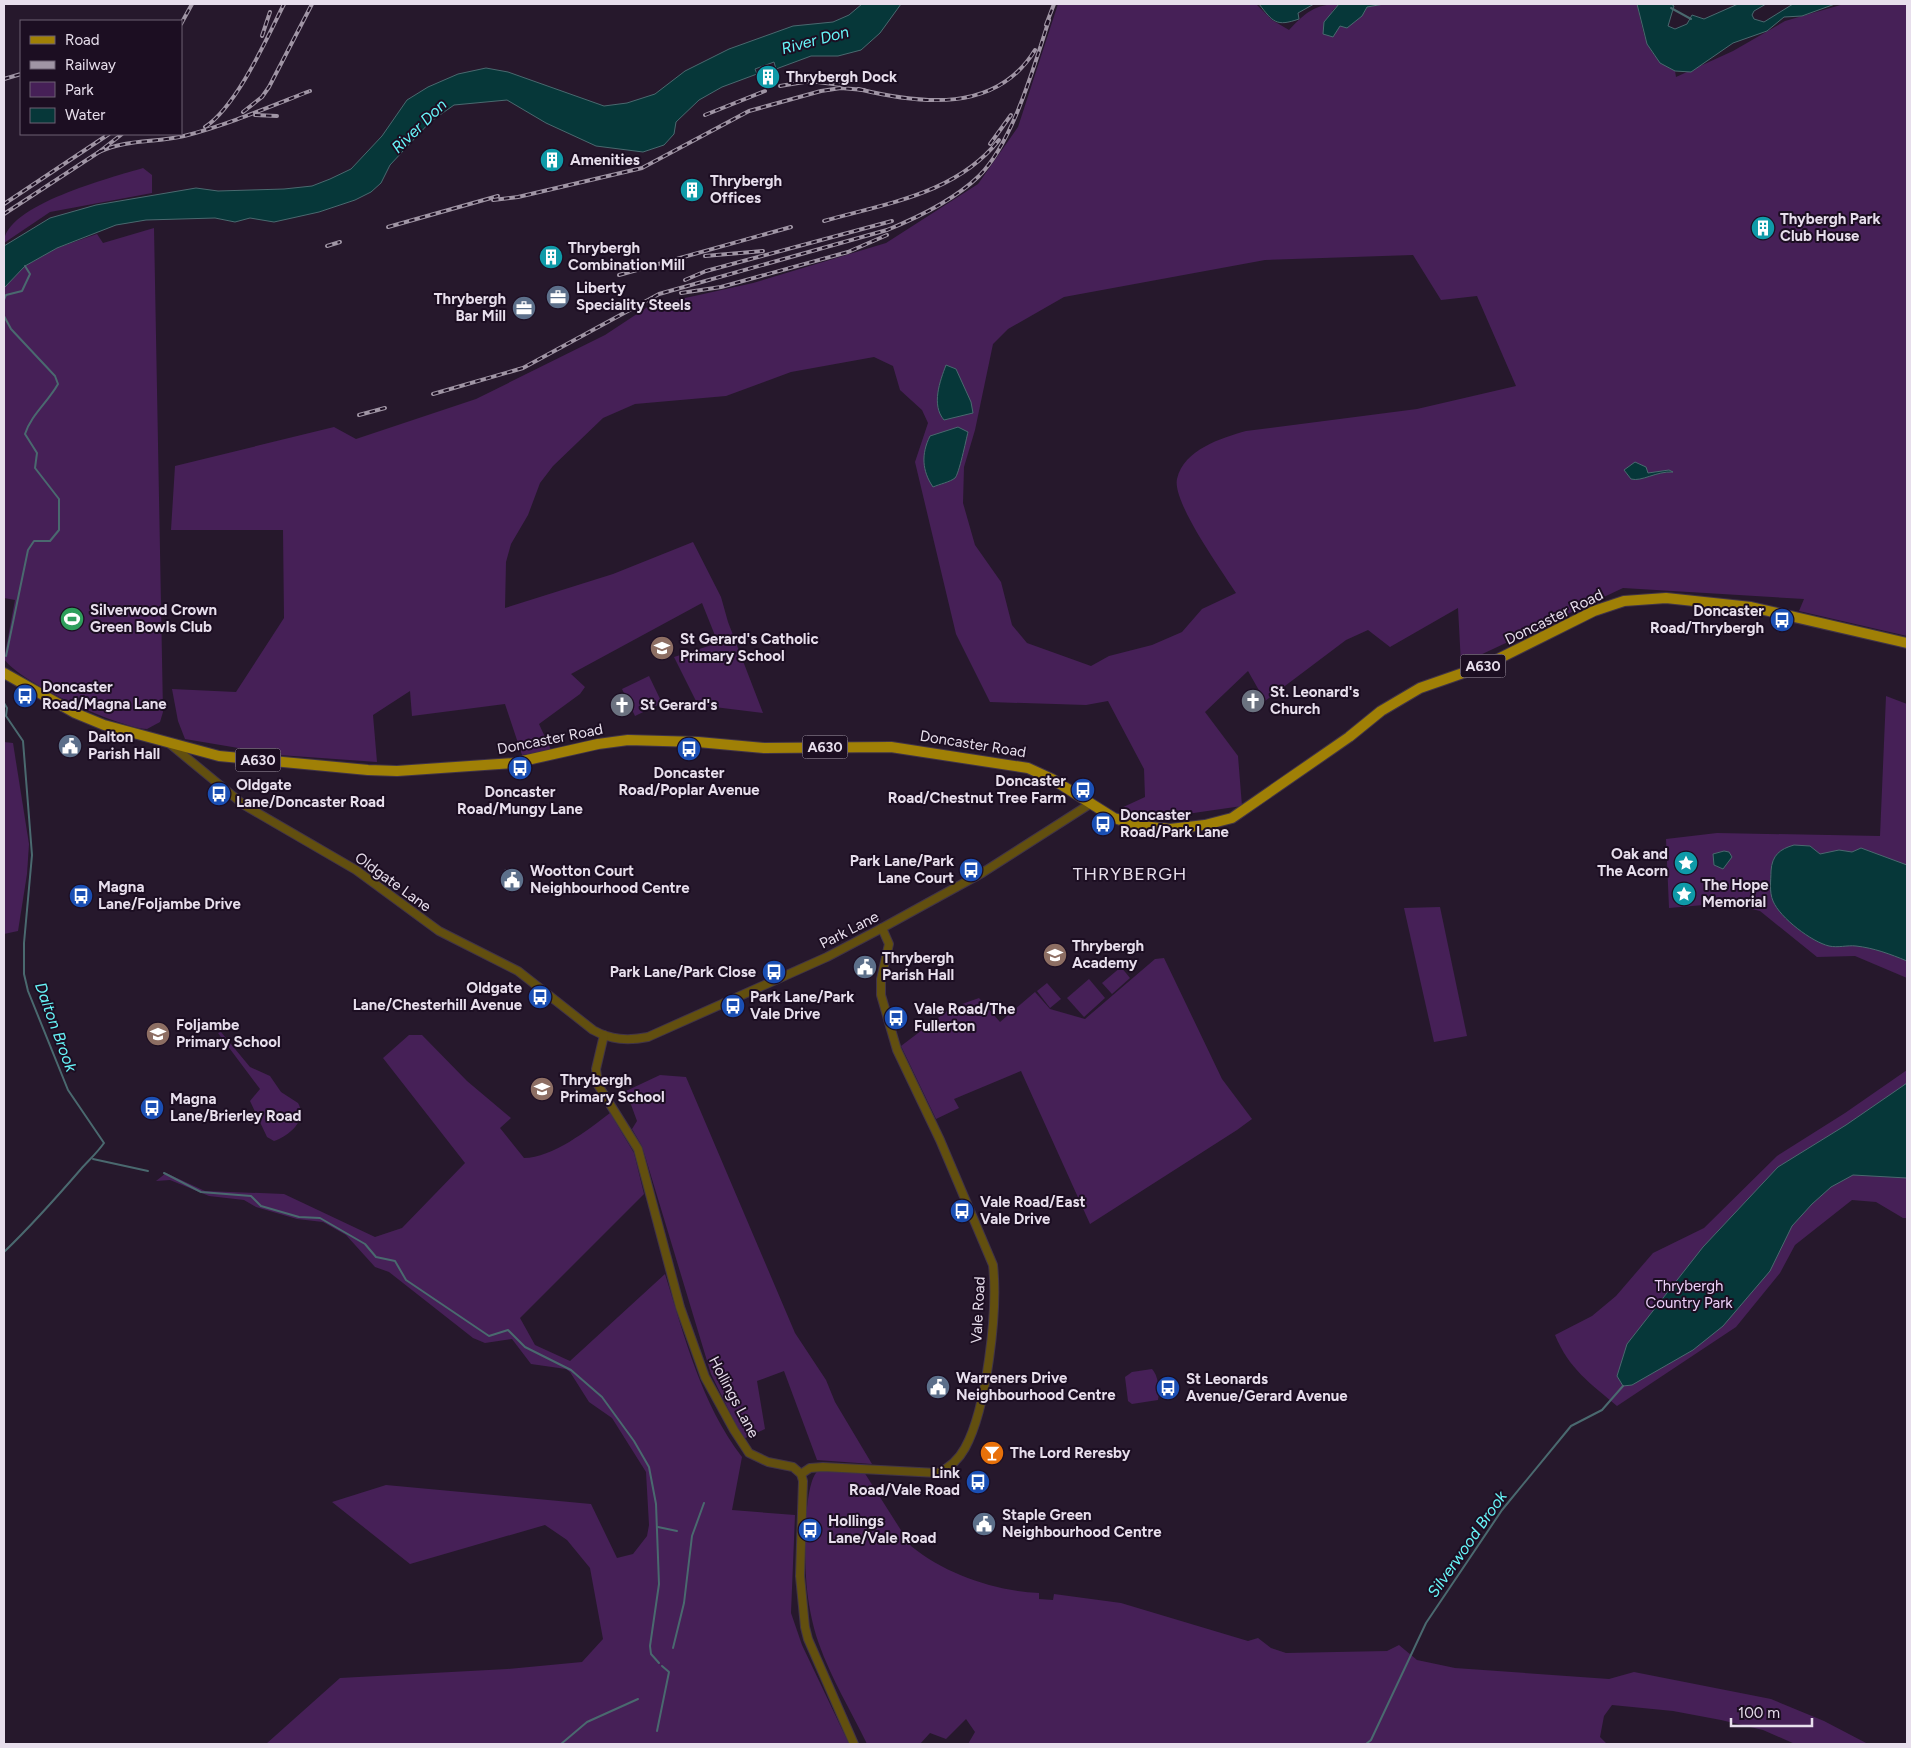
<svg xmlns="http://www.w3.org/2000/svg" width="1911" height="1748" font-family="Figtree,sans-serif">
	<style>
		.green { fill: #462057; fill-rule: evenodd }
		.water { fill: #063739; stroke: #4a696f }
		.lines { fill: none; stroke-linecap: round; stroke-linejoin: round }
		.stream { stroke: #4a696f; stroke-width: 2 }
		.minor-casing { stroke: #413447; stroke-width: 10 }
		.major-casing { stroke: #413447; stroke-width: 12 }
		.minor { stroke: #624f0f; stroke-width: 8 }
		.major { stroke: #a08006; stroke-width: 10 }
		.rail-casing { stroke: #a095a5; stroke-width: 4 }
		.rail { stroke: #1c0e22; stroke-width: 2; stroke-dasharray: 5.5; stroke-linecap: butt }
		.labels { text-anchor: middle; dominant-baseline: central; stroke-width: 4; stroke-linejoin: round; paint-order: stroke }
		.shield { fill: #1c0e22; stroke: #aaa0af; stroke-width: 1 }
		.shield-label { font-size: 14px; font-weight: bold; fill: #e7deec }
		.poi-label { font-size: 15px; font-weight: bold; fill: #e7deec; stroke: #1c0e22; text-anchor: start }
		.street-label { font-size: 15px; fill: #e7deec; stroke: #1c0e22 }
		.park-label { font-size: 15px; fill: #ebd0f8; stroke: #1c0e22 }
		.water-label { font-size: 16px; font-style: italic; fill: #68f6f9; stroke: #1c0e22 }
		.quarter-label { font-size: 18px; letter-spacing: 1px; fill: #e7deec; stroke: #1c0e22 }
	</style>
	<rect width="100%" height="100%" fill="#26182c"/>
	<!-- green -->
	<g class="green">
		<path d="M1058,4H1256L1272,20L1289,30C1305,13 1315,4 1339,4L1332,11L1340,26C1353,22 1360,19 1367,7L1384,4H1637C1644,34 1644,55 1675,71L1676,77L1733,51L1785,21L1844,4H1907V636L1799,611L1804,599L1623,588L1461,664L1458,608L1390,647L1368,630L1346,640L1265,701L1248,671L1205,712L1238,756L1242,806L1145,820L1119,809L1145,797L1144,769L1108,701L1086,705L990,702L956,634L915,462L928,423L922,410L900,390L893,366L874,357L791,372L726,396L635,404L603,418L553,466L540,483L528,515L511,544L506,562L505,608L613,574L693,542L721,597L728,622L763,713L698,705L674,657L718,643L702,603L571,674L585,687L580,694L539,724L551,750L522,755L505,704L412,716L410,691L373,715L377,762L279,755L185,739L178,721L172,689L236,692L284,618L283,530H171L175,466L334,427L356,439L476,399L605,335L649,306L753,283L886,243L978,184L1018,127ZM1413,255L1441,300L1477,296L1516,386L1417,409L1246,431C1222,438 1184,449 1177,479C1172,502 1222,571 1236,593L1202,609L1182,632L1152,645L1109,656L1091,666L1027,643L1012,625L1001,582L975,545L963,503L964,467L975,430L993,344L1008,329L1064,297L1265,260Z"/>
		<path d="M143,168L152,175V193L50,212L4,243C4,205 113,177 143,168Z"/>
		<path d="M154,228L163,712L160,722L147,729C116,727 21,683 4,659L15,600L4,598V288L25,266L57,248L97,234L103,243Z"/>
		<path d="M649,676L662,703L635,716L622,689Z"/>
		<path d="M1886,696L1907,704V978L1855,956L1817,957L1760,911L1727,903L1669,908L1666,839L1717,833L1880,836Z"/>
		<path d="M4,742L13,743L29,844L27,874L18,931L4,934Z"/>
		<path d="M1440,907L1467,1036L1434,1042L1404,908Z"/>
		<path d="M1164,958L1222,1079L1252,1119L1237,1130L1090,1224L1021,1071L954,1099L959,1108L936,1119L901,1046L951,1008L979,998L1000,1022L1035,992L1050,1009L1085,1019L1155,959Z"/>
		<path d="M1121,967L1130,978L1112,994L1102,983Z"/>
		<path d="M1089,979L1105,998L1084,1017L1067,998Z"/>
		<path d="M1047,983L1061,999L1050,1008L1037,991Z"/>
		<path d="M221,1032L250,1067L270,1076L281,1092L298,1103C308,1120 289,1136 274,1141L267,1137L250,1101L260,1089L218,1033Z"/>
		<path d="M409,1035H422L467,1081L511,1118L500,1128L524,1158C552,1158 588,1130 610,1113L634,1153L644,1194L520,1318L535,1345L570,1361L665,1274C685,1338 701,1403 742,1457L732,1510L795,1515L791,1613L802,1645L849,1744H266L340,1678L507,1669L582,1662L603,1639L590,1568L567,1540L545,1525L410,1564L332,1502L386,1485L591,1504L617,1558L633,1554L647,1536L649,1525L646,1472L612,1418L589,1402L570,1372L566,1369L531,1364L512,1339L485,1343L473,1338L389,1272L375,1267L346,1235L323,1222L297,1219L256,1207L244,1200L209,1196L170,1180L156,1181L166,1173L205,1191L284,1194L375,1237L402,1228L465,1163L383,1058Z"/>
		<path d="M1907,1070V1218H1903L1876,1202L1852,1200L1795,1245L1780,1273L1736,1327L1617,1406C1590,1383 1569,1369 1555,1335L1592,1316L1616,1296L1653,1253L1704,1228L1777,1156L1845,1113Z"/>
		<path d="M660,1075L686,1077L795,1333L826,1380L835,1402L872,1464L817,1460L784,1371L757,1381L765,1429L743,1439L711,1374L642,1146L632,1129L637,1121L626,1091Z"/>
		<path d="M1152,1369C1158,1375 1160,1391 1158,1400L1132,1404L1128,1401L1125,1377L1132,1372Z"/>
		<path d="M819,1470L864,1472L911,1546C945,1574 995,1591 1039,1593V1599L1053,1600L1054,1594L1121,1603L1248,1641L1258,1638L1271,1648L1286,1653L1387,1651L1399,1645L1417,1660L1455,1668L1609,1679L1634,1672L1771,1699L1824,1721L1868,1744H1795L1763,1730L1721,1720L1673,1711L1612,1705L1604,1716L1600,1737L1607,1744H968L975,1732L966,1719L946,1739L930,1733L920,1744H867C851,1711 831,1678 819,1644C812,1625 807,1598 806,1577C805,1557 803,1480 819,1470Z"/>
	</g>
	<!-- water -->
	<g class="water">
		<path d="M862,4H901L880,33L861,50L838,56H811L776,69L774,62L755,69L757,74L722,87L699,100L676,122L674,134L664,145L643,152L596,146L546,123L507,100L454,105L430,122L390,165L381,183L371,192L355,200L319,212L274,222L250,218L235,222L215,218L146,220L116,225L57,248L25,266L4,288V246L50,218L96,205L196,188L218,191L284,189L312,186L330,179L351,169L382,136L407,100L428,87L458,74L486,68L508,72L604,106L627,103L655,94L685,71L729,49L793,26L833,22L849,15Z"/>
		<path d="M1259,4H1314L1298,13L1299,19C1276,27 1273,22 1259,4Z"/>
		<path d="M1339,4H1384L1367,7L1362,16L1347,28L1340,26L1333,37L1323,34L1324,22Z"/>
		<path d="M1637,4H1671L1674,6L1668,26L1675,29L1687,24L1692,15L1704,19L1738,4H1766L1754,11L1752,15L1754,19L1764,22L1793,4H1835L1802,16L1784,17L1767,31L1733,43L1691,72L1675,71L1660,63L1647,44Z"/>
		<path d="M946,365L956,369L971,402L973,413L944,420C931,405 940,381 946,365Z"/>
		<path d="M958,427L968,432C966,440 959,474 955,478C950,482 940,484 933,487C922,471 921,454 930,436Z"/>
		<path d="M1635,462L1646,467L1648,473L1669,470L1673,472C1656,471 1642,482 1631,479L1624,470Z"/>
		<path d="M1794,845L1810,846L1820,854L1839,850L1852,852L1861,848L1907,865V961C1890,954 1874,948 1856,946C1847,945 1838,948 1829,946C1812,942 1780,918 1773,901C1769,892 1771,880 1771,871C1772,855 1780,849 1794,845Z"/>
		<path d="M1724,851L1729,852L1732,857L1723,869L1714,865L1713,854Z"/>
		<path d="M1907,1083V1178L1853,1175L1831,1187L1812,1204L1792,1226L1770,1271L1723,1326L1693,1350L1632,1385L1623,1386L1617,1376L1627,1344L1703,1247L1778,1167L1846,1125Z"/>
	</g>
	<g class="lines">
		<!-- stream -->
		<g class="stream">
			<path d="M1671,8L1691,19"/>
			<path d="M4,300L6,295L22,291L30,274L25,266"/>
			<path d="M4,316L11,329L55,376L58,384C48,402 31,415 25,434L37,453L35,468L59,499V530L50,541H34L28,550L6,656"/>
			<path d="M4,703L7,708L6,716L23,741L32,855L24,943V974L28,991L68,1090L104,1143C97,1153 89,1160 81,1169C56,1198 31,1226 4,1252"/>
			<path d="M93,1159L148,1171"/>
			<path d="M164,1173L201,1192L251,1196L261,1206L299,1217L320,1218L365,1244L376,1257L395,1261L406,1280L489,1336L508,1330L525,1347L571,1370L602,1397L634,1441L649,1467L656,1504L659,1584L650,1646L651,1654L659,1663"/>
			<path d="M658,1527L677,1531"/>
			<path d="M673,1648L684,1603L692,1536L704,1503"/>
			<path d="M657,1731L669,1672L662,1666"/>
			<path d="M561,1744L587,1722L638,1699"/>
			<path d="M1366,1744L1371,1740L1426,1623L1502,1510L1571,1426L1602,1410L1623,1386"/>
		</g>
		<!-- minor casing -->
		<g class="minor-casing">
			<g id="minor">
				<path d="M170,744L244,805L356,870L439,931L518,971L593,1030C611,1040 628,1041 648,1037L827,957L882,928L982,873L1090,804"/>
				<path d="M604,1035L596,1069L598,1085L638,1149L680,1307L705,1377L734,1430L749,1453L768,1462L793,1467L801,1474L803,1481L800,1576L805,1627L808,1639L854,1744"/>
				<path d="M801,1474L810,1468L823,1467L938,1473C949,1468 959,1459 965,1448C987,1408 998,1310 993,1265L940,1140L897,1050L881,995V979L889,944L882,928"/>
			</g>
		</g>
		<!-- major casing -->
		<g class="major-casing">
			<path id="major" d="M4,673L75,713L104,725L219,756L368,770L397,771L514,763L598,744L628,740L698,742L764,748L891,747L1028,768L1052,779L1114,818L1141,826L1170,829L1205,825L1232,818L1349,737L1381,711L1420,688L1486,665L1594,611L1624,601L1666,598L1751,607L1907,643"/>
		</g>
		<!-- minor -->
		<use href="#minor" class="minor"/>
		<!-- major -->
		<use href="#major" class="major"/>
		<!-- rail casing -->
		<g class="rail-casing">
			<g id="rail">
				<path d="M181,24L192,4"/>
				<path d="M1046,25L1054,4"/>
				<path d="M262,36L270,12"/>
				<path d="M4,79L21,74"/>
				<path d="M780,86L810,81L841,85"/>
				<path d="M858,89C920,104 996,114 1035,50"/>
				<path d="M243,112L262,97L269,87L312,4"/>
				<path d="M255,115L277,116"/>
				<path d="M705,115L765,91"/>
				<path d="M205,127C237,106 267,38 284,4"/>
				<path d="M990,144L1011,115"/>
				<path d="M99,152C127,139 155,143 184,136C227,125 269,107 310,91"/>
				<path d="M493,200L518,197L642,168L749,111L821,91L841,88L864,90"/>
				<path d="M4,204L109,134"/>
				<path d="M4,214L99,152L122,134"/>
				<path d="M824,221C887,203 956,194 999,140"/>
				<path d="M388,227L498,196"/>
				<path d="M327,246L340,242"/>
				<path d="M705,256L763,251"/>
				<path d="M619,275L791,227"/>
				<path d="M685,280L706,271L892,221"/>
				<path d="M681,293L721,287L848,252L887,235"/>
				<path d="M433,394L523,368L659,294L887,230C919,217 954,200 979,176C1013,142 1034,66 1049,20"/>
				<path d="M359,415L385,408"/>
			</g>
		</g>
		<!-- rail -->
		<use href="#rail" class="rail"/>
	</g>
	<!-- icons -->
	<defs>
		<g id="building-disc" transform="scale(1.25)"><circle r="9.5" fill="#0f9aa8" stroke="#1c0e22"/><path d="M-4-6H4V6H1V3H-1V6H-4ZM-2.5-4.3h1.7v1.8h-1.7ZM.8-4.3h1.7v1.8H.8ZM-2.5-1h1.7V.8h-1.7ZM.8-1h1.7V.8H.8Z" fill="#fff"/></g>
		<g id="office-disc" transform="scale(1.25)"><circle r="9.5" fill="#5c6f8a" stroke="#1c0e22"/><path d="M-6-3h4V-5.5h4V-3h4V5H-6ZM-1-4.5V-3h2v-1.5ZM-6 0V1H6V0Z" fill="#fff"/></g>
		<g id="stadium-disc" transform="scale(1.25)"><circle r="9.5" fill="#2e9e5b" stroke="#1c0e22"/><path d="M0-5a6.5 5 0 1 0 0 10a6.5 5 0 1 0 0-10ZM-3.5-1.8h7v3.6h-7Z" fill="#fff"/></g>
		<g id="bus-disc" transform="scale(1.25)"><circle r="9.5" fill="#1a4fb4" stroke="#1c0e22"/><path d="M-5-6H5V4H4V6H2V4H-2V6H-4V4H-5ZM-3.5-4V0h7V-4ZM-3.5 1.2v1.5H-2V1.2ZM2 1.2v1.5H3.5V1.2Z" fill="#fff"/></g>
		<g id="school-disc" transform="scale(1.25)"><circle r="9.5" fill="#8d6e63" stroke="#1c0e22"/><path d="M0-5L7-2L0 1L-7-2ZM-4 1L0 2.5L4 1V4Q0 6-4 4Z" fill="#fff"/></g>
		<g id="church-disc" transform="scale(1.25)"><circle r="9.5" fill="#6b7280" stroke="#1c0e22"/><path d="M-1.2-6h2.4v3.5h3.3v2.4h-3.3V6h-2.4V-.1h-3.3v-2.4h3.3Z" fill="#fff"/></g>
		<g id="civic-disc" transform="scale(1.25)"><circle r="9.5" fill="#5c6f8a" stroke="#1c0e22"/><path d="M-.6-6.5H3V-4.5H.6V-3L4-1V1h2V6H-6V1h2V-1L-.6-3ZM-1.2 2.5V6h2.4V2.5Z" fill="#fff"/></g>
		<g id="sight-disc" transform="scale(1.25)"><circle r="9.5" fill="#0f9aa8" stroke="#1c0e22"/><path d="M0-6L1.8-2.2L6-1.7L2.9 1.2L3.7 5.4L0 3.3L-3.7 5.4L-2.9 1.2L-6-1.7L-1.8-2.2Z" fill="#fff"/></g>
		<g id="bar-disc" transform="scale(1.25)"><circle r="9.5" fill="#e8710a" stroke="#1c0e22"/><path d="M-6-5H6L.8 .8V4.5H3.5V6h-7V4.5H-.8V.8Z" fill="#fff"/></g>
	</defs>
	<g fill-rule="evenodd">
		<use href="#building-disc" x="768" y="77"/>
		<use href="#building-disc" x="552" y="160"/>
		<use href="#building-disc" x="692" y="190"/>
		<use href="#building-disc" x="1763" y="228"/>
		<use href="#building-disc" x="551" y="257"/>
		<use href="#office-disc" x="558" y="297"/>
		<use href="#office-disc" x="524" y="308"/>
		<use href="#stadium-disc" x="72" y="619"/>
		<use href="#bus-disc" x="1782" y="620"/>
		<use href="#school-disc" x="662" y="648"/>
		<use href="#bus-disc" x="25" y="696"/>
		<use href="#church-disc" x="1253" y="701"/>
		<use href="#church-disc" x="622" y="705"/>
		<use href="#civic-disc" x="70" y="746"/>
		<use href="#bus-disc" x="689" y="749"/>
		<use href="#bus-disc" x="520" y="768"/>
		<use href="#bus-disc" x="1083" y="790"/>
		<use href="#bus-disc" x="219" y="794"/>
		<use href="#bus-disc" x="1103" y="824"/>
		<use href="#sight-disc" x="1686" y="863"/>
		<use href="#bus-disc" x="971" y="870"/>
		<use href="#civic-disc" x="512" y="880"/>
		<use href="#sight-disc" x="1684" y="894"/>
		<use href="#bus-disc" x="81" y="896"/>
		<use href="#school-disc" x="1055" y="955"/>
		<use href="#civic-disc" x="865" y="967"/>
		<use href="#bus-disc" x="774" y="972"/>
		<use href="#bus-disc" x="540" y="997"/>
		<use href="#bus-disc" x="733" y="1006"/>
		<use href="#bus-disc" x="896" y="1018"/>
		<use href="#school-disc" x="158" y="1034"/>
		<use href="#school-disc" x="542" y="1089"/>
		<use href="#bus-disc" x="152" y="1108"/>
		<use href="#bus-disc" x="962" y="1211"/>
		<use href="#civic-disc" x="938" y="1387"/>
		<use href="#bus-disc" x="1168" y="1388"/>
		<use href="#bar-disc" x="992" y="1453"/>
		<use href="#bus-disc" x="978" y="1482"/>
		<use href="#civic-disc" x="984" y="1524"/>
		<use href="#bus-disc" x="810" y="1530"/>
	</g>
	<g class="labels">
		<!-- shield labels -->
		<g class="shield">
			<rect x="1460.5" y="654.5" width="45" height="23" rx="4"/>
			<rect x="802.5" y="735.5" width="45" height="23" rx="4"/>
			<rect x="235.5" y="748.5" width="45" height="23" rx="4"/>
		</g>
		<g class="shield-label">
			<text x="1483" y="666">A630</text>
			<text x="825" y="747">A630</text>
			<text x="258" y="760">A630</text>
		</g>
		<!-- poi labels -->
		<g class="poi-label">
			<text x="786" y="77">Thrybergh Dock</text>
			<text x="570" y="160">Amenities</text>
			<text x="710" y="181">Thrybergh<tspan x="710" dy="17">Offices</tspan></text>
			<text x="1780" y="219">Thybergh Park<tspan x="1780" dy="17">Club House</tspan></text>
			<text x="568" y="248">Thrybergh<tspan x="568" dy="17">Combination Mill</tspan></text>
			<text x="576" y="288">Liberty<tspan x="576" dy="17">Speciality Steels</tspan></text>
			<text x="506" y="299" text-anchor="end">Thrybergh<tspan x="506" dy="17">Bar Mill</tspan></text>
			<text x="90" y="610">Silverwood Crown<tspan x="90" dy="17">Green Bowls Club</tspan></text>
			<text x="1764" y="611" text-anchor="end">Doncaster<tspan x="1764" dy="17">Road/Thrybergh</tspan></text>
			<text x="680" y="639">St Gerard's Catholic<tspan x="680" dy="17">Primary School</tspan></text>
			<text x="42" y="687">Doncaster<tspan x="42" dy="17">Road/Magna Lane</tspan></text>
			<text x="1270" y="692">St. Leonard's<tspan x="1270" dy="17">Church</tspan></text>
			<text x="640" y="705">St Gerard's</text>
			<text x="88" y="737">Dalton<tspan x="88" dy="17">Parish Hall</tspan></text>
			<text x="689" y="773" text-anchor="middle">Doncaster<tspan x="689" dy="17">Road/Poplar Avenue</tspan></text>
			<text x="1066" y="781" text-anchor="end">Doncaster<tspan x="1066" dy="17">Road/Chestnut Tree Farm</tspan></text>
			<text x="236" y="785">Oldgate<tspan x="236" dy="17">Lane/Doncaster Road</tspan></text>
			<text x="520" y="792" text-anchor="middle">Doncaster<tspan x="520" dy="17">Road/Mungy Lane</tspan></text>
			<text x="1120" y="815">Doncaster<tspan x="1120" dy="17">Road/Park Lane</tspan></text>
			<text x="1668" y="854" text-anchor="end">Oak and<tspan x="1668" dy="17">The Acorn</tspan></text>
			<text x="954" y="861" text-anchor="end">Park Lane/Park<tspan x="954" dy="17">Lane Court</tspan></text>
			<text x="530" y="871">Wootton Court<tspan x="530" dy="17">Neighbourhood Centre</tspan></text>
			<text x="1702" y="885">The Hope<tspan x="1702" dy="17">Memorial</tspan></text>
			<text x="98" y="887">Magna<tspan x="98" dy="17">Lane/Foljambe Drive</tspan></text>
			<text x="1072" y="946">Thrybergh<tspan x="1072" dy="17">Academy</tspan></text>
			<text x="882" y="958">Thrybergh<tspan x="882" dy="17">Parish Hall</tspan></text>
			<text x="756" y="972" text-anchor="end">Park Lane/Park Close</text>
			<text x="522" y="988" text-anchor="end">Oldgate<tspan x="522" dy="17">Lane/Chesterhill Avenue</tspan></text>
			<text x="750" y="997">Park Lane/Park<tspan x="750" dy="17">Vale Drive</tspan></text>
			<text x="914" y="1009">Vale Road/The<tspan x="914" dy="17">Fullerton</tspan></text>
			<text x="176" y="1025">Foljambe<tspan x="176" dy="17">Primary School</tspan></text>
			<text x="560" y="1080">Thrybergh<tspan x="560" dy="17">Primary School</tspan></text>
			<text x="170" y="1099">Magna<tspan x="170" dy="17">Lane/Brierley Road</tspan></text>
			<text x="980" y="1202">Vale Road/East<tspan x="980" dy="17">Vale Drive</tspan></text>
			<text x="956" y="1378">Warreners Drive<tspan x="956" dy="17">Neighbourhood Centre</tspan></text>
			<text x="1186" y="1379">St Leonards<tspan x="1186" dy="17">Avenue/Gerard Avenue</tspan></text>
			<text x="1010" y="1453">The Lord Reresby</text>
			<text x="960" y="1473" text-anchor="end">Link<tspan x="960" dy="17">Road/Vale Road</tspan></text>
			<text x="1002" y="1515">Staple Green<tspan x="1002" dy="17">Neighbourhood Centre</tspan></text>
			<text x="828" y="1521">Hollings<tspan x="828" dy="17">Lane/Vale Road</tspan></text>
		</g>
		<!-- street labels -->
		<g class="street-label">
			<text transform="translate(1554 617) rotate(-26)">Doncaster Road</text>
			<text transform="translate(550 739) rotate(-11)">Doncaster Road</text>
			<text transform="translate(973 744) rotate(9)">Doncaster Road</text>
			<text transform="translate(393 882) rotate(36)">Oldgate Lane</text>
			<text transform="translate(849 930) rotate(-27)">Park Lane</text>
			<text transform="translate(978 1310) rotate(-87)">Vale Road</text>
			<text transform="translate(734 1397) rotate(62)">Hollings Lane</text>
		</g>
		<!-- park labels -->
		<g class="park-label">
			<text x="1689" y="1286">Thrybergh<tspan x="1689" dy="17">Country Park</tspan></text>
		</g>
		<!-- water labels -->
		<g class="water-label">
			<text transform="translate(815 40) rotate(-15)">River Don</text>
			<text transform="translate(419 126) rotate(-44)">River Don</text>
			<text transform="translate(56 1027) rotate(70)">Dalton Brook</text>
			<text transform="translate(1467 1544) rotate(-55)">Silverwood Brook</text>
		</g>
		<!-- quarter labels -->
		<g class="quarter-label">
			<text x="1130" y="874">THRYBERGH</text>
		</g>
	</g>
	<!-- border -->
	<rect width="1911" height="1748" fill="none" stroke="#e7deec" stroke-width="10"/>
	<!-- legend -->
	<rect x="20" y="20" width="162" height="115" fill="#1c0e22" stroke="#6d6173"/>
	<rect x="30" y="36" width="25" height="8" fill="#a08006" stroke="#6d6173"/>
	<text x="65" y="45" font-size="15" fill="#e7deec">Road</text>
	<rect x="30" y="61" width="25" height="8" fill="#a095a5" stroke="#6d6173"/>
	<text x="65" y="70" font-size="15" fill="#e7deec">Railway</text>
	<rect x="30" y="82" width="25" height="15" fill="#462057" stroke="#6d6173"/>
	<text x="65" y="95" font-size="15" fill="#e7deec">Park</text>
	<rect x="30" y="108" width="25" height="15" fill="#063739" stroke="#6d6173"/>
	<text x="65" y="120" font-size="15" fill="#e7deec">Water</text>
	<!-- scale -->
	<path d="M1731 1718v8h81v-8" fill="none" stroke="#e7deec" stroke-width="2.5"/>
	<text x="1738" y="1718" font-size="15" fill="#e7deec" stroke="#1c0e22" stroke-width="4" paint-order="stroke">100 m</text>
</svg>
